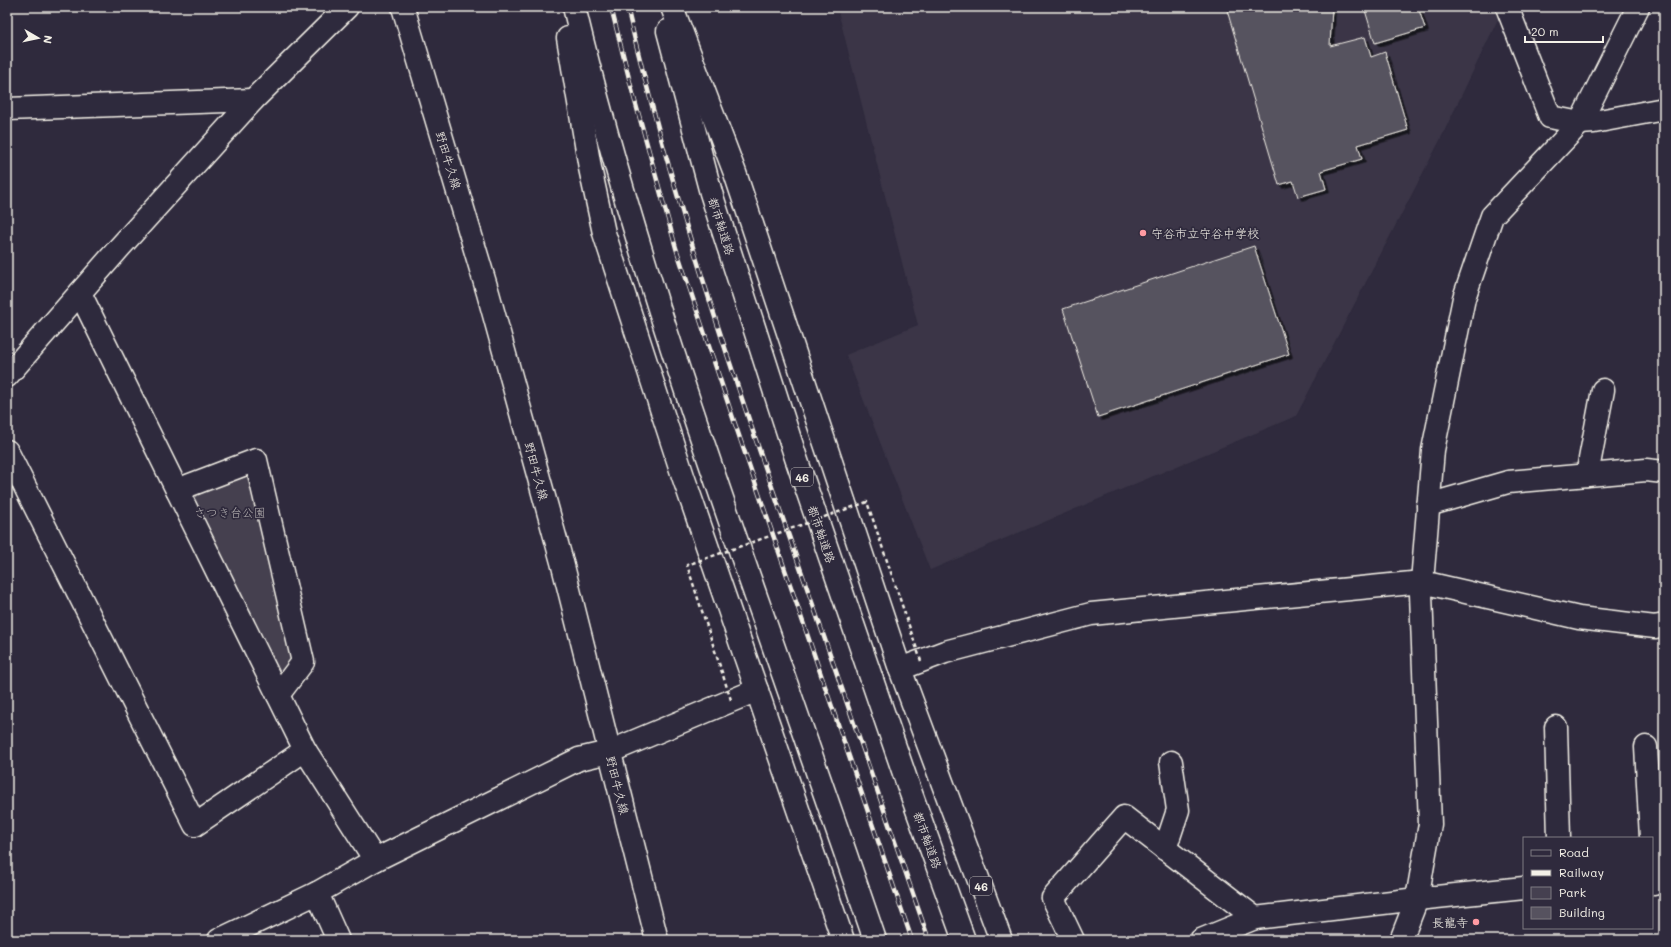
<svg xmlns="http://www.w3.org/2000/svg" width="1671" height="947" font-family="Mali,'Klee One',sans-serif">
	<style>
		.built { fill: #3b3647 }
		.green { fill: #454050; stroke: #9c989c }
		.building { fill: #56525f; stroke: #f4f1e8; filter: url(#shadow) }
		.lines { fill: none; stroke-linecap: round; stroke-linejoin: round }
		.minor-casing { stroke: #f4f1e8; stroke-width: 25 }
		.major-casing { stroke: #f4f1e8; stroke-width: 25 }
		.minor { stroke: #2f2a3d; stroke-width: 22 }
		.major { stroke: #2f2a3d; stroke-width: 22 }
		.rail-casing { stroke: #f4f1e8; stroke-width: 4.5 }
		.rail { stroke: #2f2a3d; stroke-width: 3; stroke-dasharray: 9; stroke-linecap: butt }
		.path-bridge { stroke: #f4f1e8; stroke-width: 2.5; stroke-dasharray: 4 3; stroke-linecap: butt }
		.poi-dot { fill: #ff9aa2; stroke: #2f2a3d; stroke-width: 1.5 }
		.labels { text-anchor: middle; dominant-baseline: central; stroke-width: 3.5; stroke-linejoin: round; paint-order: stroke }
		.shield { fill: #2f2a3d; stroke: #b9b5b5; stroke-width: 1 }
		.shield-label { font-size: 11px; font-weight: bold; fill: #f4f1e8 }
		.street-label { font-size: 12px; fill: #f4f1e8; stroke: #2f2a3d }
		.poi-label { font-size: 12px; fill: #f4f1e8; stroke: #2f2a3d; text-anchor: start }
		.park-label { font-size: 12px; fill: #b7b3b3; stroke: #2f2a3d }
	</style>
	<defs>
		<filter id="shadow"><feDropShadow dx="3.5" dy="3.5" stdDeviation="0" flood-color="#0009"/></filter>
	</defs>
	<rect width="100%" height="100%" fill="#2f2a3d"/>
	<filter id="ink" filterUnits="userSpaceOnUse"><feTurbulence type="fractalNoise" baseFrequency=".025" numOctaves="2"/><feDisplacementMap in="SourceGraphic" scale="8" xChannelSelector="R" yChannelSelector="G"/><feConvolveMatrix kernelMatrix="1 2 1 2 8 2 1 2 1" color-interpolation-filters="sRGB"/></filter>
	<g filter="url(#ink)">
		<!-- built -->
		<path class="built" d="M837,7H1495L1499,17L1439,142L1296,416L930,570L846,355L918,325Z"/>
		<!-- green -->
		<path class="green" d="M256,460L303,662L278,695L177,490Z"/>
		<!-- building -->
		<g class="building">
			<path d="M1226,7H1332L1330,46L1365,37L1371,57L1385,52L1408,130L1358,145L1362,159L1321,171L1326,189L1298,197L1293,181L1279,185Z"/>
			<path d="M1364,7H1418L1425,28L1375,43Z"/>
			<path d="M1254,246L1289,354L1098,417L1063,309Z"/>
		</g>
		<g class="lines">
			<!-- minor casing -->
			<g class="minor-casing">
				<g id="minor">
					<path d="M1507,7L1550,117L1580,123L1594,122L1664,109"/>
					<path d="M7,109L253,100"/>
					<path d="M80,293L305,750L375,860"/>
					<path d="M7,376L120,247L253,100L347,7"/>
					<path d="M7,451L195,825L305,750"/>
					<path d="M1587,475L1603,390"/>
					<path d="M177,490L256,460L303,662L278,695"/>
					<path d="M1428,505L1508,482L1646,470L1664,472"/>
					<path d="M900,669L945,652L1091,614L1422,582L1579,618L1655,627L1664,625"/>
					<path d="M1556,727L1559,838"/>
					<path d="M1646,747L1651,838"/>
					<path d="M1652,847L1654,884"/>
					<path d="M1165,849L1178,810L1171,762"/>
					<path d="M317,893L338,940"/>
					<path d="M219,940L317,893L375,860L579,759L609,752L757,690"/>
					<path d="M1073,940L1053,898L1124,817L1255,918"/>
					<path d="M1201,940L1255,918L1417,899L1524,888"/>
					<path d="M1401,940L1417,899L1430,824L1421,594L1433,450L1464,298L1492,216L1580,123L1638,7"/>
				</g>
			</g>
			<!-- major casing -->
			<g class="major-casing">
				<g id="major">
					<path d="M403,7L488,293L562,562L657,940"/>
					<path d="M574,7C623,210 690,408 759,605C798,716 837,828 875,940"/>
					<path d="M672,7L735,173L900,669L1001,940"/>
					<path d="M668,31L711,193L796,458L908,785L964,940"/>
					<path d="M568,38L590,168L604,233L683,476L843,940"/>
				</g>
			</g>
			<!-- minor -->
			<use href="#minor" class="minor"/>
			<!-- major -->
			<use href="#major" class="major"/>
			<!-- rail casing -->
			<g class="rail-casing">
				<g id="rail">
					<path d="M611,7L633,94L676,248L734,421L912,940"/>
					<path d="M627,7C675,210 744,408 813,605C852,716 890,828 929,940"/>
				</g>
			</g>
			<!-- rail -->
			<use href="#rail" class="rail"/>
			<!-- path-bridge -->
			<path class="path-bridge" d="M731,700L687,565L867,502L921,661"/>
		</g>
	</g>
	<!-- markers -->
	<g class="poi-dot">
		<circle cx="1143" cy="233" r="4"/>
		<circle cx="1476" cy="922" r="4"/>
	</g>
	<g class="labels">
		<!-- shield labels -->
		<g class="shield">
			<rect x="791" y="468" width="22" height="18" rx="3"/>
			<rect x="970" y="877" width="22" height="18" rx="3"/>
		</g>
		<g class="shield-label">
			<text x="802" y="477">46</text>
			<text x="981" y="886">46</text>
		</g>
		<!-- street labels -->
		<g class="street-label">
			<text transform="translate(449 160) rotate(73)">野田牛久線</text>
			<text transform="translate(722 226) rotate(72)">都市軸道路</text>
			<text transform="translate(537 471) rotate(75)">野田牛久線</text>
			<text transform="translate(822 534) rotate(71)">都市軸道路</text>
			<text transform="translate(618 785) rotate(76)">野田牛久線</text>
			<text transform="translate(928 840) rotate(70)">都市軸道路</text>
		</g>
		<!-- poi labels -->
		<g class="poi-label">
			<text x="1151" y="233">守谷市立守谷中学校</text>
			<text x="1468" y="922" text-anchor="end">長龍寺</text>
		</g>
		<!-- park labels -->
		<g class="park-label">
			<text x="230" y="512">さつき台公園</text>
		</g>
	</g>
	<!-- margin -->
	<rect width="1671" height="947" fill="none" stroke="#2f2a3d" stroke-width="24"/>
	<rect x="12" y="12" width="1647" height="923" fill="none" stroke="#f4f1e8" stroke-width="1.5" filter="url(#ink)"/>
	<!-- legend -->
	<rect x="1523" y="837" width="130" height="92" fill="#2f2a3d" stroke="#7e7a81"/>
	<rect x="1531" y="850" width="20" height="6" fill="#2f2a3d" stroke="#7e7a81"/>
	<text x="1559" y="857" font-size="12" fill="#f4f1e8">Road</text>
	<rect x="1531" y="870" width="20" height="6" fill="#f4f1e8" stroke="#7e7a81"/>
	<text x="1559" y="877" font-size="12" fill="#f4f1e8">Railway</text>
	<rect x="1531" y="887" width="20" height="12" fill="#454050" stroke="#7e7a81"/>
	<text x="1559" y="897" font-size="12" fill="#f4f1e8">Park</text>
	<rect x="1531" y="907" width="20" height="12" fill="#56525f" stroke="#7e7a81"/>
	<text x="1559" y="917" font-size="12" fill="#f4f1e8">Building</text>
	<!-- north arrow -->
	<g transform="translate(38 38) rotate(99)" stroke="#2f2a3d" stroke-width="3" paint-order="stroke">
	<path d="M0-3L7 15L0 10L-7 15Z" fill="#f4f1e8"/>
	<text y="-6" font-size="11" font-weight="bold" text-anchor="middle" fill="#f4f1e8">N</text>
	</g>
	<!-- scale -->
	<path d="M1525 36v6h78v-6" fill="none" stroke="#f4f1e8" stroke-width="2"/>
	<text x="1531" y="36" font-size="12" fill="#f4f1e8" stroke="#2f2a3d" stroke-width="3" paint-order="stroke">20 m</text>
</svg>
